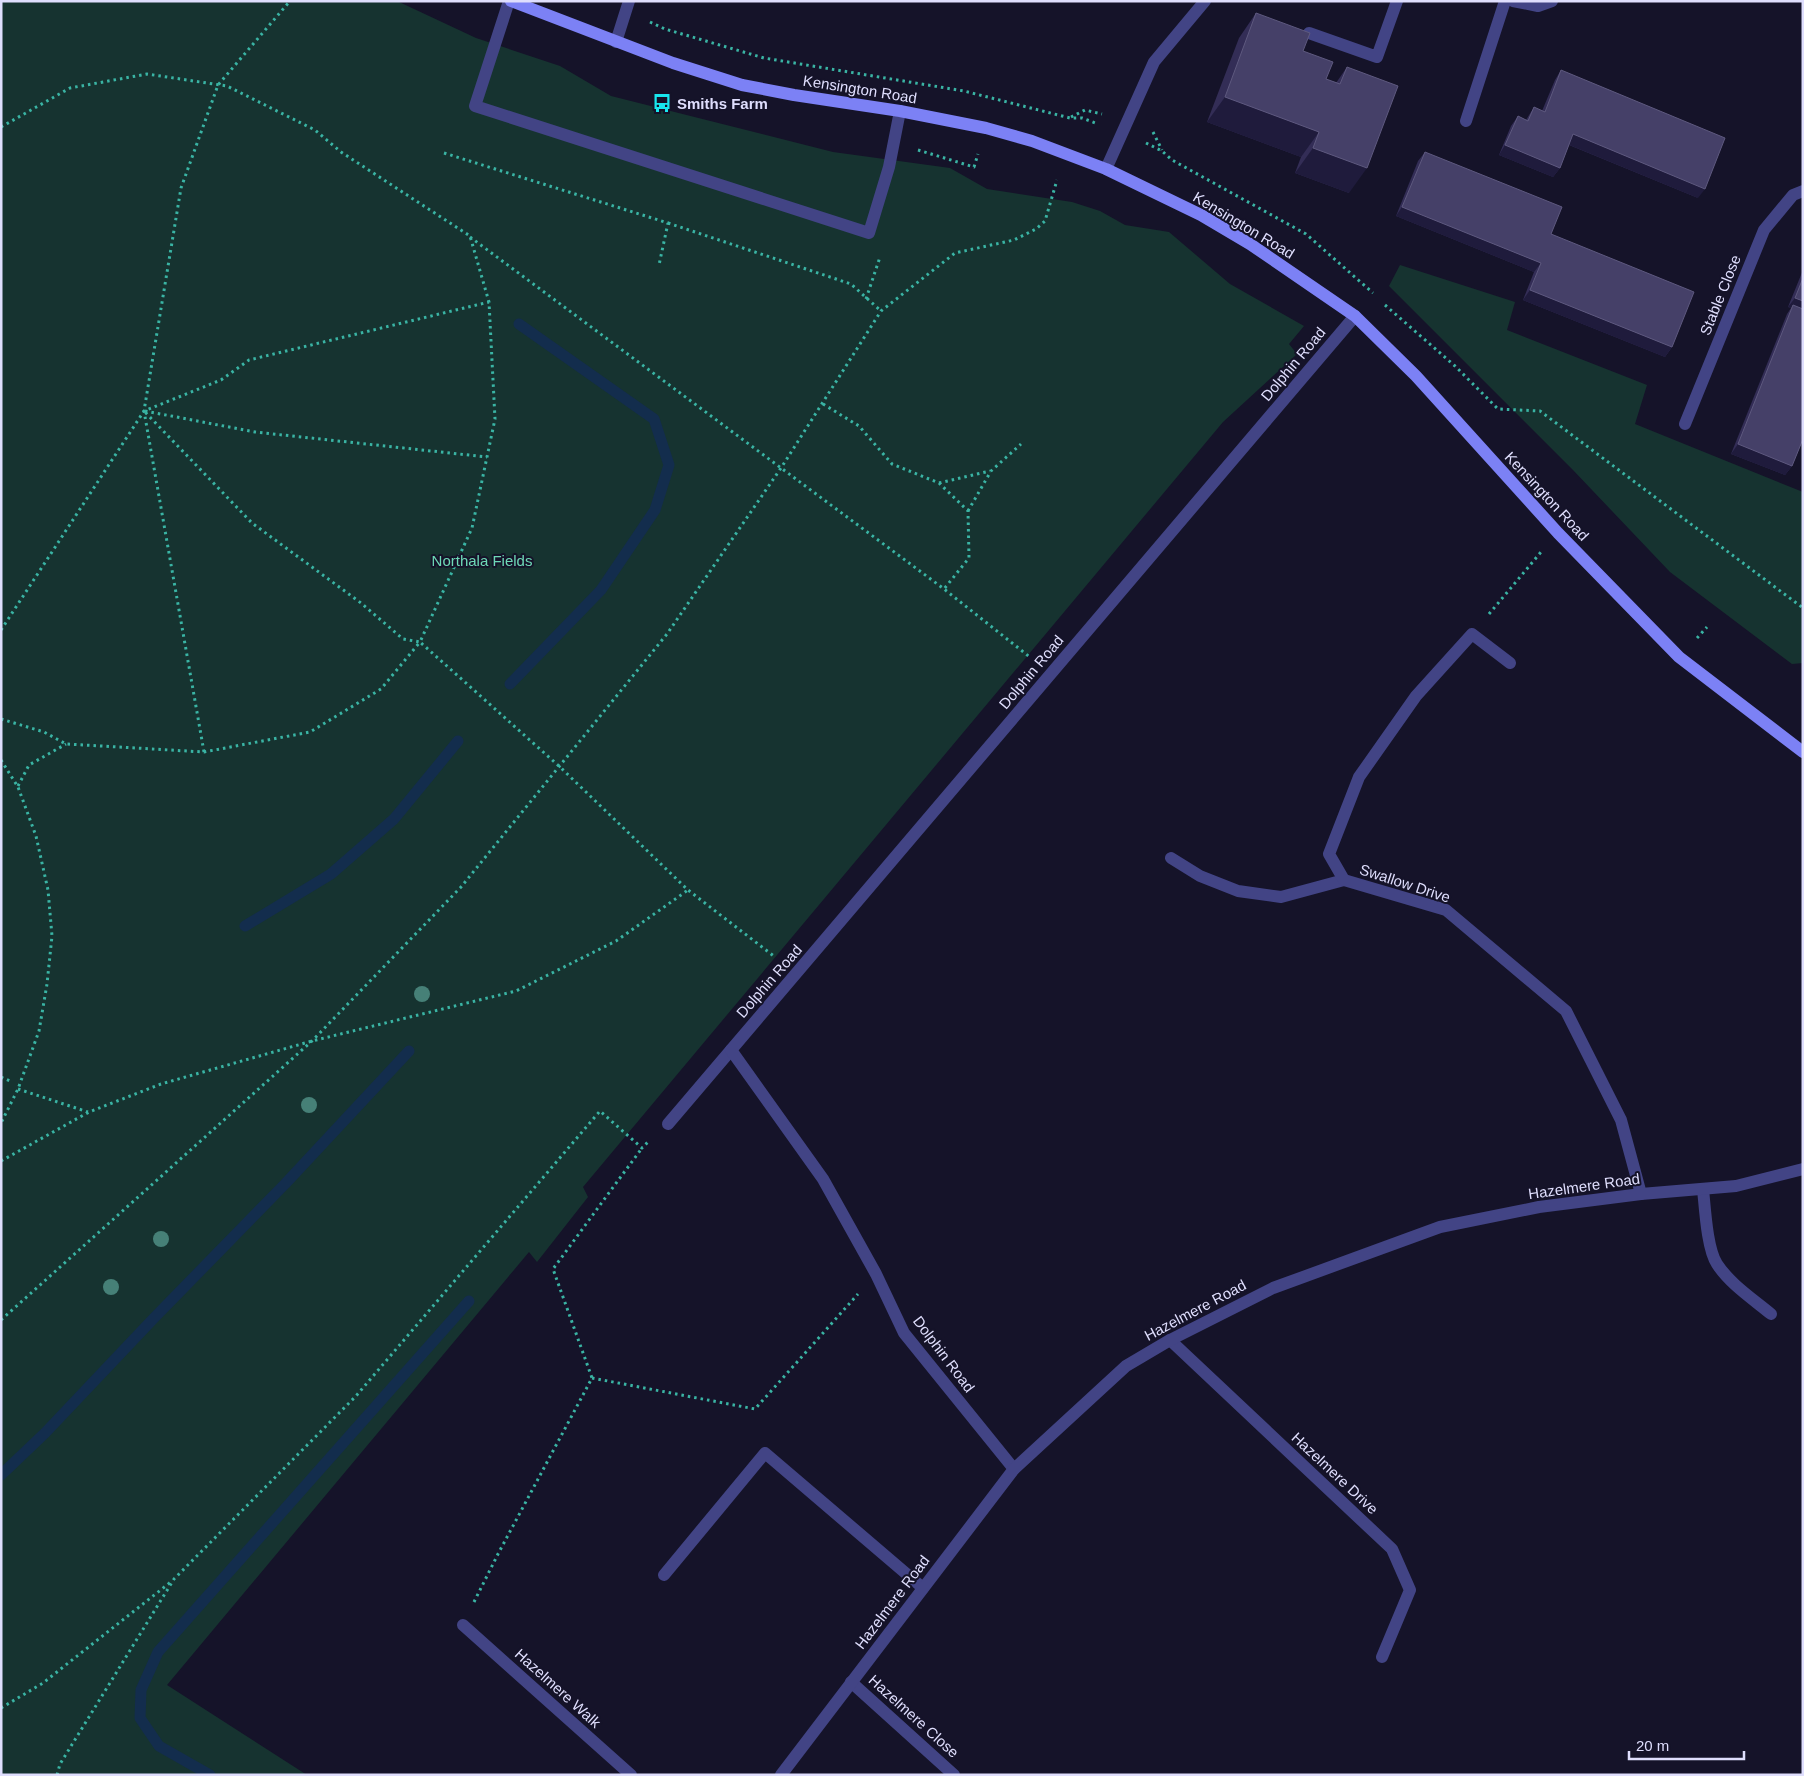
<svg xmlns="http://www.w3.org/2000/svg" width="1804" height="1776" font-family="Helvetica,sans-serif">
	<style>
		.green { fill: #163330 }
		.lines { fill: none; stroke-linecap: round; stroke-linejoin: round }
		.stream { stroke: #132d4d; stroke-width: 11 }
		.path { stroke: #3ab4a4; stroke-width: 3; stroke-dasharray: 2.5 4; stroke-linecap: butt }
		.lane { stroke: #424485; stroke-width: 12 }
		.street { stroke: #424485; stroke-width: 12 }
		.secondary { stroke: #7c81f5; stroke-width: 12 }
		.tree { fill: #468077 }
		.wall { fill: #332d56 }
		.shaded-wall { fill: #1f1b3c }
		.building { fill: #454068; stroke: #5e597f }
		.labels { text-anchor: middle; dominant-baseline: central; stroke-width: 4; stroke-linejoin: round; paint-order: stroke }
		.street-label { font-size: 15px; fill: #dfdefd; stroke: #151329 }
		.poi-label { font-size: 15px; font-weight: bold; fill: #dfdefd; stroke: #151329; text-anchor: start }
		.park-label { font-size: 15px; fill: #6ed9b7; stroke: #151329 }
	</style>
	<rect width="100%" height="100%" fill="#151329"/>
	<!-- green -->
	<g class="green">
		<path d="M1,1H397L476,38L560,66L611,96L833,152L950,168L987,189L1072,202L1100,211L1125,225L1169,232L1230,284L1304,326L1289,344L1297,354L1223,422L583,1187L588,1197L537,1262L529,1252L167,1685L307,1775H1Z"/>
		<path d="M1400,265L1515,302L1507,330L1647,385L1635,424L1803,492V663L1792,664L1670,572L1573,470L1389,286Z"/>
	</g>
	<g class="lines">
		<!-- stream -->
		<g class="stream">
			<path d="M510,684L601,590L655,510L669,465L654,419L519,324"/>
			<path d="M245,926L331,874L394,819L458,741"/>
			<path d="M1,1475L45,1433L154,1318L285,1184L409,1051"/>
			<path d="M210,1775L159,1746L140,1718L141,1690L158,1652L469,1301"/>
		</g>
		<!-- path -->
		<g class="path">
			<path d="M650,22L665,29L764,58L964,91L1070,118H1082L1098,124"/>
			<path d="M1071,117L1085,110L1102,114"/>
			<path d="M1,127L70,88L147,74L227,86L315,130L341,152L470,236L489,302L495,419L472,528L420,642L560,767L688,890L775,957"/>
			<path d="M1153,132L1162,150"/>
			<path d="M1146,143L1162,151L1172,160L1306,234L1373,293"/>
			<path d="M918,150L974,167L978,154"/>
			<path d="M444,153L668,223L659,265"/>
			<path d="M668,223L851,284L881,311"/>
			<path d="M470,237L944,589L1031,658"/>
			<path d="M866,299L880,257"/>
			<path d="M1385,305L1455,366L1498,409L1540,411L1803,608"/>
			<path d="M823,404L859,426L892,464L939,483L968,511L969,558L944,589"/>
			<path d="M145,411L255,432L487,457"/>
			<path d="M939,483L990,471"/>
			<path d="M968,511L991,471L1021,444"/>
			<path d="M1489,614L1541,552"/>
			<path d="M1,630L144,411L221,380L249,360L489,302"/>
			<path d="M1697,638L1707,627"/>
			<path d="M1,719L44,732L66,744L204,752L310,732L381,689L420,642L403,639L361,603L252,523L144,411"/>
			<path d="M204,752L144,411L181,188L218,85L290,1"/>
			<path d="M1,760L18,787L36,836L48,890L52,936L47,984L39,1031L18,1089L1,1123"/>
			<path d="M18,786L29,765L66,744"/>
			<path d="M1,1077L10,1081"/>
			<path d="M18,1089L88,1112"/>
			<path d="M1,1161L89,1112L161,1084L312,1041L516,991L616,941L688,890"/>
			<path d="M1,1320L312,1041L461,887L667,634L781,468L881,311L955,253L1014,240L1036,229L1045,221L1057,180"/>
			<path d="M592,1378L755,1409L858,1294"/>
			<path d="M474,1602L498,1554L592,1378L553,1269L642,1148"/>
			<path d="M1,1708L43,1683L172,1581"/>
			<path d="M57,1775L60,1764L174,1579L356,1396L600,1111L642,1148L649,1141"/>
		</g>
		<!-- lane -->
		<g class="lane">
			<path d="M509,1L475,106L869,233L889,167L900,111"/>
			<path d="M1309,33L1377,57L1397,1"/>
			<path d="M616,42L629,1"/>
			<path d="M1466,121L1505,1"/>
			<path d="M1171,858L1200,876L1238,891L1281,897L1344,880"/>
			<path d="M1703,1189C1705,1208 1707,1249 1717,1264C1730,1284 1753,1299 1771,1314"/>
			<path d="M664,1575L765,1453L923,1588"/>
		</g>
		<!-- street -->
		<g class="street">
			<path d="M1513,1L1538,6L1552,1"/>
			<path d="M1106,169L1154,62L1205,1"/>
			<path d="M1685,424L1764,230L1793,195L1803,191"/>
			<path d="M1510,663L1472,634L1416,696L1359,777L1329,854L1344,880L1446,910L1566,1011L1621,1120L1641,1194"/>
			<path d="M668,1124L731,1050"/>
			<path d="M1170,1340L1392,1549L1410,1590L1382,1657"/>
			<path d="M1014,1469L904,1333L876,1274L823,1179L731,1050L1355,316"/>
			<path d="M463,1625L631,1775"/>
			<path d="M851,1682L954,1775"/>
			<path d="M781,1775L1014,1469L1126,1366L1170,1340L1273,1288L1440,1227L1539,1207L1641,1194L1736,1186L1803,1169"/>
		</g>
		<!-- secondary -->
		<path class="secondary" d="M511,1L673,63L742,85L794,95L900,111L986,128L1032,141L1106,169L1201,215L1250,244L1355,316L1416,376L1558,533L1679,657L1803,752"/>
	</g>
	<!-- trees -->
	<g class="tree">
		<circle cx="422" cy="994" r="8"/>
		<circle cx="309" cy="1105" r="8"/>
		<circle cx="161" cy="1239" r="8"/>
		<circle cx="111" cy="1287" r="8"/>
	</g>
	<!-- wall -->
	<g class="wall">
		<path d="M1256,13L1303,51L1326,79L1336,83L1347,67L1349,193L1295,173L1301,157L1207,122L1239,38Z"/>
		<path d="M1561,70L1698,198L1569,145L1560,168L1553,177L1499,155L1511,126L1518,116L1526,120L1534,107L1542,111L1555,80Z"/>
		<path d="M1425,152L1551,234L1672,347L1665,357L1523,300L1534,272L1396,216L1418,161Z"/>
		<path d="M1803,270V439L1792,466L1785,475L1731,454L1787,314L1791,308L1788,307Z"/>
	</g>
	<!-- shaded-wall -->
	<g class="shaded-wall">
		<path d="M1225,97L1319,132L1301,157L1207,122Z"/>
		<path d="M1573,134L1705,189L1698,198L1567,144Z"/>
		<path d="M1505,145L1560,168L1553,177L1499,155Z"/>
		<path d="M1313,148L1367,168L1349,193L1295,173Z"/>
		<path d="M1402,207L1541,263L1534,272L1396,216Z"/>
		<path d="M1530,290L1672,347L1665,357L1523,300Z"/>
		<path d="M1795,298L1803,301V313L1793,305L1791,308L1788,307Z"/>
		<path d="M1738,444L1792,466L1785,475L1731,454Z"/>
	</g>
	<!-- building -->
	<g class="building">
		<path d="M1256,13L1310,33L1303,51L1333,62L1326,79L1340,84L1347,67L1398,86L1367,168L1313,148L1319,132L1225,97Z"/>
		<path d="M1561,70L1725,138L1705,189L1573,134L1560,168L1505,145L1518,116L1528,121L1534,107L1545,112Z"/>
		<path d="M1425,152L1562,207L1551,234L1694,292L1672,347L1530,290L1541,263L1402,207Z"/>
		<path d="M1803,278V301L1795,298Z"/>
		<path d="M1793,305L1803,309V439L1792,466L1738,444Z"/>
	</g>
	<!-- icons -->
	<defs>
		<g id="bus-bare" transform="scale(1.5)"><path d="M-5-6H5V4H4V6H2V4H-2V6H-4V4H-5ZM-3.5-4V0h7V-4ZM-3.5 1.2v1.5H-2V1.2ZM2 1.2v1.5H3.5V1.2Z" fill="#18e7ee" stroke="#151329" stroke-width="2.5" paint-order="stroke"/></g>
	</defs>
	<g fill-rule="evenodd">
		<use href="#bus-bare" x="662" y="103"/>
	</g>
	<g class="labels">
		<!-- street labels -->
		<g class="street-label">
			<text transform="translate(860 89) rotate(9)">Kensington Road</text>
			<text transform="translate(1244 225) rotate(31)">Kensington Road</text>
			<text transform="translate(1720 295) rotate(-68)">Stable Close</text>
			<text transform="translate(1293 364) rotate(-50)">Dolphin Road</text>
			<text transform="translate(1547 496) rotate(47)">Kensington Road</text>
			<text transform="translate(1031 672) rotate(-50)">Dolphin Road</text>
			<text transform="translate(1405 883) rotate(18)">Swallow Drive</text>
			<text transform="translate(769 981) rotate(-49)">Dolphin Road</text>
			<text transform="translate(1584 1186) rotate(-8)">Hazelmere Road</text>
			<text transform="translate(1195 1310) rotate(-28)">Hazelmere Road</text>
			<text transform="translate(944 1354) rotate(53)">Dolphin Road</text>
			<text transform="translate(1335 1473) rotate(43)">Hazelmere Drive</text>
			<text transform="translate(892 1602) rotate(-53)">Hazelmere Road</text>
			<text transform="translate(558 1688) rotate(42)">Hazelmere Walk</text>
			<text transform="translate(914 1716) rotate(42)">Hazelmere Close</text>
		</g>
		<!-- poi labels -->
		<g class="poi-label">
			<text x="677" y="103">Smiths Farm</text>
		</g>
		<!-- park labels -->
		<g class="park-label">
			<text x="482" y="560">Northala Fields</text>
		</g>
	</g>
	<!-- border -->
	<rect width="1804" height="1776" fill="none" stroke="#dfdefd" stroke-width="5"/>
	<!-- scale -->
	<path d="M1629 1751v8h115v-8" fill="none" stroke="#dfdefd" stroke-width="2.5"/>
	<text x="1636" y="1751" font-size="15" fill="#dfdefd" stroke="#151329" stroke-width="4" paint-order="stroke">20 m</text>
</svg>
